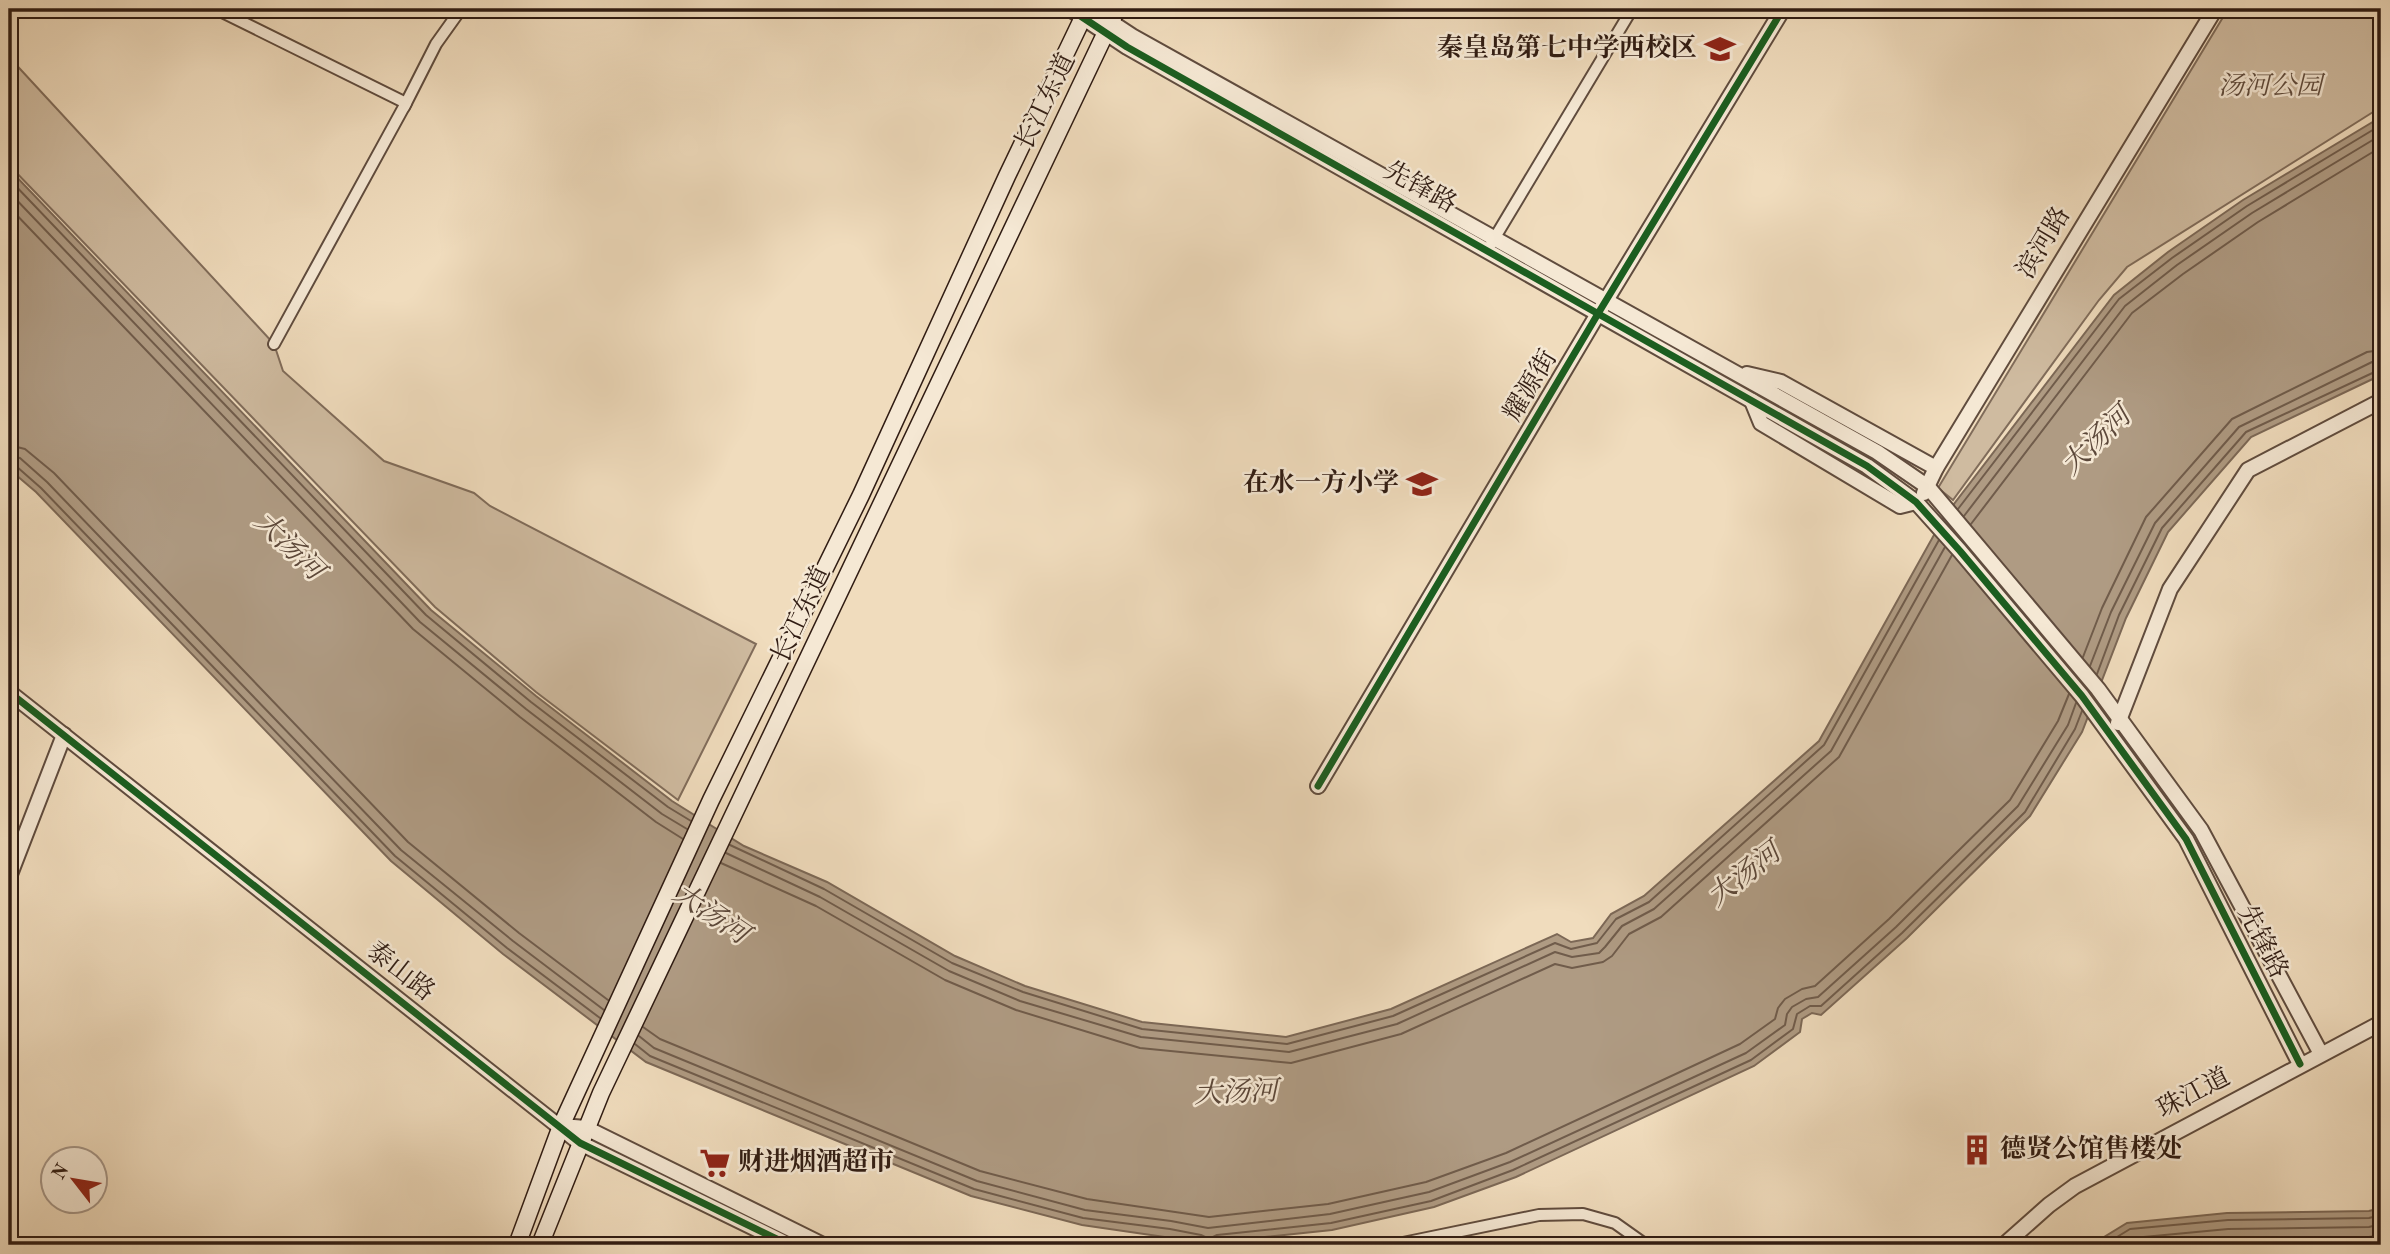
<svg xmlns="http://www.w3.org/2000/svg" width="2390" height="1254" font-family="'Old Standard TT','Noto Serif SC',serif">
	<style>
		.green { fill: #cfbba0; stroke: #806c5a; stroke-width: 2 }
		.water { fill: #af9b83; stroke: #7c6856; stroke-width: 2 }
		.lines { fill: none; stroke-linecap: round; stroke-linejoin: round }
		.shore { stroke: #705c4b; stroke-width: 2 }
		.minor-casing { stroke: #604c3e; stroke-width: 14 }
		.tertiary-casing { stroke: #604c3e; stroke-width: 18 }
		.secondary-casing { stroke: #301c13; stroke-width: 19 }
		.minor { stroke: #f5e8d4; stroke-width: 10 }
		.tertiary { stroke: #f5e8d4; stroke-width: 14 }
		.secondary { stroke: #f5e8d4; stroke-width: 16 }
		.cycleway-casing { stroke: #f5e8d4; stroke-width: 11 }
		.cycleway { stroke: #1b5e20; stroke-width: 7 }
		.labels { text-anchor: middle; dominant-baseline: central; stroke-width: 5; stroke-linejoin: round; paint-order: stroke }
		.poi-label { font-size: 26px; font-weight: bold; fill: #301c13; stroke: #f5e8d4; text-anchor: end }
		.park-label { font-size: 26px; font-style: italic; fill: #604c3d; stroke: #f5e8d4 }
		.street-label { font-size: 26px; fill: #301c13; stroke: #f5e8d4 }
		.water-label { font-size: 28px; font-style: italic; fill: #5c483a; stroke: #f5e8d4 }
	</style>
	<rect width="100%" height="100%" fill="#f0dcbd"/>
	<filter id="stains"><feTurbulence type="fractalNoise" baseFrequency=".00286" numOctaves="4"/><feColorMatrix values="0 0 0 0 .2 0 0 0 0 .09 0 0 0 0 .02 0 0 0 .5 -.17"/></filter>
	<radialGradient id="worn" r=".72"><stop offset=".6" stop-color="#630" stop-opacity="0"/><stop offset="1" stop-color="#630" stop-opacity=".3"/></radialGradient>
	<!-- green -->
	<g class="green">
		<path d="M2228,9H2381V107L2127,267L2099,300L1953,500L1938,488Z"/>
		<path d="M9,57L274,344L283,371L384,461L474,493L490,506L756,644L678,800L536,692L435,607L9,165Z"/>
	</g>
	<!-- water -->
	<g class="water">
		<path d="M2381,117V375L2251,437L2168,532L2126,618L2082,732L2030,816L1907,938L1821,1015L1812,1013L1802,1019L1800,1032L1754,1066L1516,1177L1434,1207L1332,1230L1206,1243L1082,1225L971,1196L646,1062L503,954L391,861L36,492L9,469V169L431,610L536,696L672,801L744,846L827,882L955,956L1025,986L1142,1022L1286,1037L1391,1009L1557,934L1571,942L1593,938L1611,914L1644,896L1819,741L1944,517L2114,295L2168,252L2243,200Z"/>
		<path d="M2381,1208V1245H2091L2127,1223L2227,1213L2369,1211Z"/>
	</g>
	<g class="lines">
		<!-- shore -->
		<g class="shore">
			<path d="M9,179L426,615L531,702L668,807L691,821"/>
			<path d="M9,192L420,622L526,709L662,814L687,829"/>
			<path d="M9,207L413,629L520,717L656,822L683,839"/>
			<path d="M9,445L25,449L54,473L408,842L519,933L608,1000"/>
			<path d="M9,456L20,458L47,482L401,850L513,941L604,1010"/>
			<path d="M9,465L16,466L41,488L395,856L507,948L600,1018"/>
			<path d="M1958,509L2119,299L2172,258L2247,206L2381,125"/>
			<path d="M1964,516L2125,306L2177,265L2252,213L2381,135"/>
			<path d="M1971,524L2132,313L2183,274L2258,222L2381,147"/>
			<path d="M2083,657L2102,608L2146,517L2232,419L2367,352L2381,350"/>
			<path d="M2090,666L2111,612L2155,523L2239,427L2372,362L2381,360"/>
			<path d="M2097,674L2119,615L2162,528L2246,432L2381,369"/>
			<path d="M730,845L824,889L952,963L1023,992L1142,1029L1287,1044L1393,1016L1555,943L1571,949L1597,943L1616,919L1649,902L1824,745L1939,540"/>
			<path d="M726,853L820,897L949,971L1020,1001L1141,1037L1289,1052L1397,1024L1555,952L1572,957L1599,953L1605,947L1622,926L1654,909L1831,751L1945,547"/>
			<path d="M721,863L816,906L945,980L1016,1010L1140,1048L1291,1063L1401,1034L1555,964L1572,968L1603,962L1612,956L1629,934L1661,917L1839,757L1952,555"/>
			<path d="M643,1027L660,1039L980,1171L1087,1199L1209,1217L1328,1204L1426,1182L1506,1153L1740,1044L1775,1019L1778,1008L1785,999L1802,989L1815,986L1889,919L2010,800L2058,721L2069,694"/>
			<path d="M639,1036L654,1048L977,1181L1085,1210L1171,1221L1208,1228L1330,1214L1429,1192L1510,1162L1746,1053L1785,1025L1787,1014L1792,1007L1806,999L1818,997L1896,927L2018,806L2068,725L2076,703"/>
			<path d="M635,1044L650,1056L974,1189L1083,1218L1170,1229L1201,1235L1209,1239L1217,1235L1331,1223L1431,1201L1513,1170L1751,1060L1793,1029L1797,1014L1810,1006H1821L1902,933L2025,812L2075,729L2082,711"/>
			<path d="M2104,1245L2130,1229L2228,1220L2369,1218L2381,1215"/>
			<path d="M2120,1245L2133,1238L2228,1229L2369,1227L2381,1224"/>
			<path d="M2165,1245L2229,1239L2369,1237L2381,1235"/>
		</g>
		<!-- minor casing -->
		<g class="minor-casing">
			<g id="minor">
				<path d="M216,9L406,103L274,344"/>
				<path d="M404,107L436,44L461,9"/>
				<path d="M1491,244L1632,9"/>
				<path d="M1393,1245L1539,1215L1583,1214L1615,1223L1646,1245"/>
			</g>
		</g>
		<!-- tertiary casing -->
		<g class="tertiary-casing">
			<g id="tertiary">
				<path d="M1070,9L1127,47L1867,466L1916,502L1960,551L2082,696L2186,839L2300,1064"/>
				<path d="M1091,9L1132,36L1877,452L1928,487L2098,689L2201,830L2321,1054"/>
				<path d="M1747,374L1781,382L1936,468"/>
				<path d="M1752,401L1761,423L1900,506L1916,502"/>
				<path d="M1924,493L1936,468L2215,9"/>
				<path d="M9,692L580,1143L789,1245"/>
				<path d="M2118,723L2170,589L2248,470L2381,401"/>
				<path d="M1318,786L1599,312L1783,9"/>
				<path d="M9,877L64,735"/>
				<path d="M561,1126L586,1128L823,1245"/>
				<path d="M2004,1245L2049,1205L2075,1186L2381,1023"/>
			</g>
		</g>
		<!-- secondary casing -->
		<g class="secondary-casing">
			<g id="secondary">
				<path d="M517,1245L561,1126L711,800L861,495L1007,176L1087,9"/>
				<path d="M540,1245L601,1093L1117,9"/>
			</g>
		</g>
		<!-- minor -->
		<use href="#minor" class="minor"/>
		<!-- tertiary -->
		<use href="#tertiary" class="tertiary"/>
		<!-- secondary -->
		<use href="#secondary" class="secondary"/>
		<!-- cycleway casing -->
		<g class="cycleway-casing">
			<g id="cycleway">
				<path d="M1070,9L1127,47L1867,466L1916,502L1960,551L2082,696L2186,839L2300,1064"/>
				<path d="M9,692L580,1143L789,1245"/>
				<path d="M1318,786L1599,312L1783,9"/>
			</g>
		</g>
		<!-- cycleway -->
		<use href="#cycleway" class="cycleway"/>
	</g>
	<!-- icons -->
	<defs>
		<g id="school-bare" transform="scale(2.415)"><path d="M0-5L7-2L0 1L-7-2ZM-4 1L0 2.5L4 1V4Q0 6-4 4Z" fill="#8f2418" stroke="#f5e8d4" stroke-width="2.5" paint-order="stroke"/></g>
		<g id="building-bare" transform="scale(2.415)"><path d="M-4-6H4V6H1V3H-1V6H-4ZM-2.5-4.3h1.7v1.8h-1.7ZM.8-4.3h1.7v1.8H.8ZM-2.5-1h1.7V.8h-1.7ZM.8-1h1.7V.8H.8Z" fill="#8f2418" stroke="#f5e8d4" stroke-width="2.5" paint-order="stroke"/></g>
		<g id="supermarket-bare" transform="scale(2.415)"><path d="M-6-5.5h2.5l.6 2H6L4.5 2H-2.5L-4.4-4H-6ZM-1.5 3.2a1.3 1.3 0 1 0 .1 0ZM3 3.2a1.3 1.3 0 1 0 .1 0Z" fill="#8f2418" stroke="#f5e8d4" stroke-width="2.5" paint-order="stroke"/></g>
	</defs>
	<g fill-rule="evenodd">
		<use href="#school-bare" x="1720" y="49"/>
		<use href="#school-bare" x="1422" y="484"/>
		<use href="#building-bare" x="1977" y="1150"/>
		<use href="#supermarket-bare" x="715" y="1163"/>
	</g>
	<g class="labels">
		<!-- poi labels -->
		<g class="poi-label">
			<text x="1697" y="49">秦皇岛第七中学西校区</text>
			<text x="1399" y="484">在水一方小学</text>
			<text x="2000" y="1150" text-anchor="start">德贤公馆售楼处</text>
			<text x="738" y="1163" text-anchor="start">财进烟酒超市</text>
		</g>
		<!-- park labels -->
		<g class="park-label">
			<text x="2270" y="87">汤河公园</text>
		</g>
		<!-- street labels -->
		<g class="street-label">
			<text transform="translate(1046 102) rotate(-64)">长江东道</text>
			<text transform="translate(1420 188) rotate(29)">先锋路</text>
			<text transform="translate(2044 243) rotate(-59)">滨河路</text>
			<text transform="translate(1531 386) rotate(-59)">耀源街</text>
			<text transform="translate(802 615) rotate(-65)">长江东道</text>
			<text transform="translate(2262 942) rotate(63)">先锋路</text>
			<text transform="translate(400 972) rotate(38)">泰山路</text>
			<text transform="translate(2194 1094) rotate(-28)">珠江道</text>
		</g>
		<!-- water labels -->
		<g class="water-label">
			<text transform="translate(2097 442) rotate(-44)">大汤河</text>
			<text transform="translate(288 547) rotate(44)">大汤河</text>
			<text transform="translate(1745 876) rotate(-38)">大汤河</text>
			<text transform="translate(710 915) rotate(34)">大汤河</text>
			<text transform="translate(1236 1094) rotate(-2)">大汤河</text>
		</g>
	</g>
	<!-- margin -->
	<rect width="2390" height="1254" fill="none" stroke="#f0dcbd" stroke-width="35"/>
	<rect x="10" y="10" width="2369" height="1233" fill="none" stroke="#301c13" stroke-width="3.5"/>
	<rect x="18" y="18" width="2355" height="1219" fill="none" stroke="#301c13" stroke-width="2"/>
	<!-- north arrow -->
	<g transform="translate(74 1180) rotate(301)"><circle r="33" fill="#f5e8d4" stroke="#a69687" stroke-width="2"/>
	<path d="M0-5L12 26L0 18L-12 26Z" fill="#8f2418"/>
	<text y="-10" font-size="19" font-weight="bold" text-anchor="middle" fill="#301c13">N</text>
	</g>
	<rect width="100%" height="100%" filter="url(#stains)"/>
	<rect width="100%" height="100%" fill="url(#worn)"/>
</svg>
